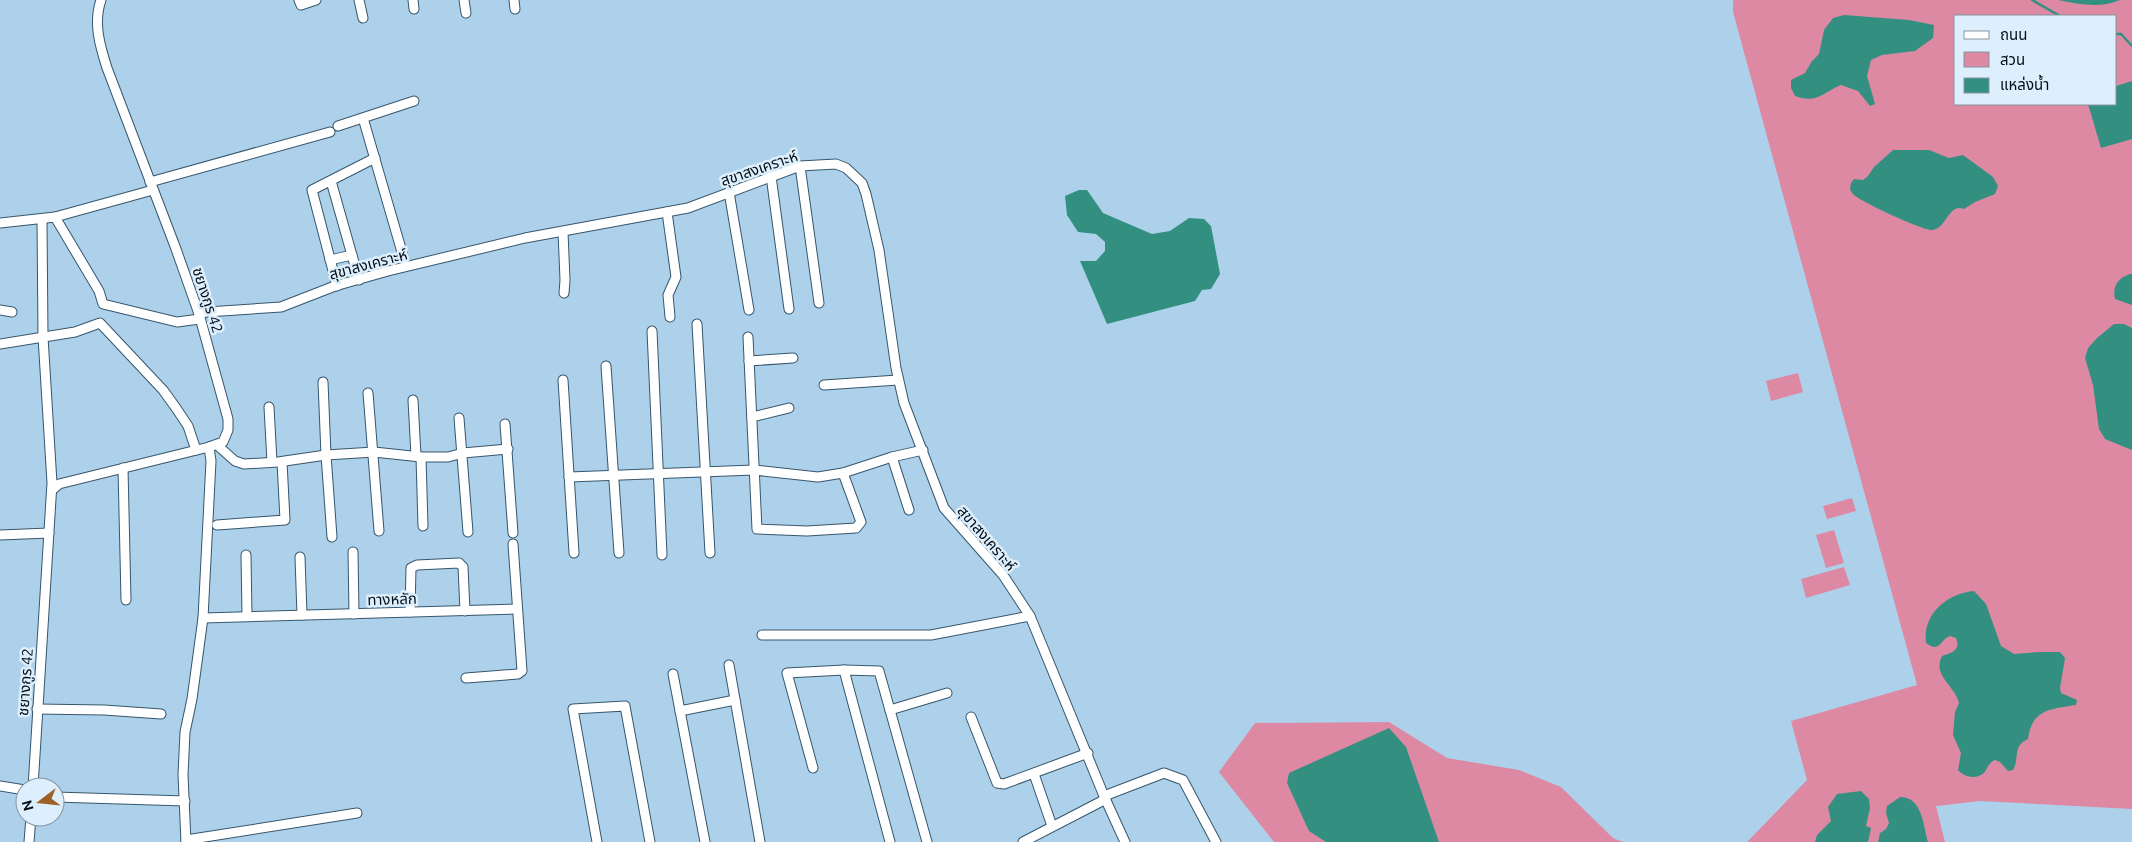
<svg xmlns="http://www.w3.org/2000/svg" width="2132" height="842" font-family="Ubuntu,'Noto Sans Thai',sans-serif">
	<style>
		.green { fill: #dd89a3; fill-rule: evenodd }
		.water { fill: #339080 }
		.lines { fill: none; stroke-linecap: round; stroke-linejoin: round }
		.stream { stroke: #339080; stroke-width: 2.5 }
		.minor-casing { stroke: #36566c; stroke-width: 11 }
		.minor { stroke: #fff; stroke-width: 9 }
		.labels { text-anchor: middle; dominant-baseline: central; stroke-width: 5; stroke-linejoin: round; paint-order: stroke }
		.street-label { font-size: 15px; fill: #030d15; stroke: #ddeffc }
	</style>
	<rect width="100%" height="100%" fill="#aed1eb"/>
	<!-- green -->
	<g class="green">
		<path d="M1733,0H2132V809L1980,801L1936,806L1945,842H1747L1807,780L1791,721L1917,685L1733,12ZM1956,16H2116V104H1956Z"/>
		<path d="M1798,373L1803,392L1771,401L1766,381Z"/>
		<path d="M1852,498L1856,511L1827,519L1823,506Z"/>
		<path d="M1834,530L1844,563L1826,568L1816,535Z"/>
		<path d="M1844,567L1850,585L1806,598L1801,579Z"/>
		<path d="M1389,722L1447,758L1519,770L1561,787L1613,838L1623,842H1274L1219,772L1255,723Z"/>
	</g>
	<!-- water -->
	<g class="water">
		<path d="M2058,0H2120C2099,9 2079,4 2058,0Z"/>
		<path d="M1844,15L1909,20L1934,25L1933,38L1915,51L1882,55L1871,60L1867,76L1875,104L1870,106L1858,91L1841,85C1822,93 1817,104 1795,96L1791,88V80L1805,73L1812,61L1819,54L1824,30L1833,18Z"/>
		<path d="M2132,81V139L2101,148L2088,104H2116V86Z"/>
		<path d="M1893,150H1929L1949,158L1963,155L1993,177L1998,186L1995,194L1975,202L1964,209C1948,203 1947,229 1932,230C1921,230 1862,202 1854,195C1852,193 1851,191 1850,189L1851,183L1854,179L1863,180L1868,176L1874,167Z"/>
		<path d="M1079,190H1087L1103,213L1152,234L1170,231L1189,218L1204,219L1211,226L1220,274L1211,289L1202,290L1195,301L1107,324L1080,261H1096L1105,251V242L1096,234L1078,232L1067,215L1065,196Z"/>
		<path d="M2130,274H2132V305L2115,299C2112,286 2118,278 2130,274Z"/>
		<path d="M2114,324H2124L2132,328V450L2105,439L2099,429L2093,385L2085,358L2088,348L2097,338Z"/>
		<path d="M1974,591L1986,604L2001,646L2014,654L2040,652H2060L2065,658L2060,688L2061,693L2077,700L2076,705C2051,709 2032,709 2028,739C2012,746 2020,758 2013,770L2008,771L2000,762L1995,760C1988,763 1988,768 1984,773C1976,780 1964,777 1958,770L1961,753L1953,735L1955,712L1959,703C1955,685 1932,676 1942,656C1952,653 1961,650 1956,638L1950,636L1946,638C1938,646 1937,651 1926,643C1922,614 1948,593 1974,591Z"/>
		<path d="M1389,728L1406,747L1439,842H1326L1309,831L1287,783L1289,773Z"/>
		<path d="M1861,791L1869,799L1870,808L1866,826L1871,828L1868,842H1815L1817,835L1831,821L1828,807L1837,794Z"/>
		<path d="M1900,797C1922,797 1923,824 1928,842H1878L1880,833L1886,829L1889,823L1886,813L1887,806Z"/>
	</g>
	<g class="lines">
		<!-- stream -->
		<g class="stream">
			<path d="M2032,0L2060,16"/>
			<path d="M2116,34H2121L2132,46"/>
		</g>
		<!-- minor casing -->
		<g class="minor-casing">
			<g id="minor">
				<path d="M299,0L301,5L316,0"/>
				<path d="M359,0L363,18"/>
				<path d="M413,0L414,9"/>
				<path d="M464,0L466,13"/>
				<path d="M514,0L515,9"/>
				<path d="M363,118L404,259"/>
				<path d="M338,126L414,101"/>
				<path d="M800,166L819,303"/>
				<path d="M771,176L789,309"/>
				<path d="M331,181L359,280"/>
				<path d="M150,182L330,132"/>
				<path d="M729,192L749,310"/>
				<path d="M667,212L676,277L668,295L670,317"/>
				<path d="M55,217L153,190"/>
				<path d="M0,223L55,217L99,291L103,304L177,322L200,319"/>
				<path d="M563,232L565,280L564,293"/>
				<path d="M330,260L352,255"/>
				<path d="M337,286L312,190L375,158"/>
				<path d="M0,310L12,312"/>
				<path d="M199,314L207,312L281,307L335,286L388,271L525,238L688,208L800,166L836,164L846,168L862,183L866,194L879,250L896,368L904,403L944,508L1003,575L1030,616L1104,796L1125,842"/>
				<path d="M697,324L710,553"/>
				<path d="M652,331L662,555"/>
				<path d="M748,337L757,529L807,531L856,528L861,522L843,473"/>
				<path d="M0,344L75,332L100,323L163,390L176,408L188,426L196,450"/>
				<path d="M749,361L793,358"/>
				<path d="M606,366L619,553"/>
				<path d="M563,380L574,553"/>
				<path d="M323,382L326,455L332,537"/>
				<path d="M824,385L898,380"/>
				<path d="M368,393L379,531"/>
				<path d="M413,400L416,456"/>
				<path d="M269,407L272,462"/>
				<path d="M752,417L789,408"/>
				<path d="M459,418L468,532"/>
				<path d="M505,424L513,533"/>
				<path d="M217,445L235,461L244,464L278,462L326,455L374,452L421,457H448L463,453L508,449"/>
				<path d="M421,457L423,526"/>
				<path d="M892,457L909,510"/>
				<path d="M123,468L126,600"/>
				<path d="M569,477L754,470L818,477L843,473L892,457L923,450"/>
				<path d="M52,490L59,484L209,447L223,442L228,430V419L199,314L176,249L107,68C100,46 93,23 101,0"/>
				<path d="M217,525L285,520L282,462"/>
				<path d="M0,535L49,533"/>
				<path d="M353,552L354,614"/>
				<path d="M246,555L247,616"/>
				<path d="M300,557L302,615"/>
				<path d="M410,612L411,568L417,565L459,563L463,567L465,611"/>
				<path d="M203,618L517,609"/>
				<path d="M762,635H931L1030,616"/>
				<path d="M729,665L760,842"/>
				<path d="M673,674L705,842"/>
				<path d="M466,678L518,674L522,671L513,544"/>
				<path d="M37,709L104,710L161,714"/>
				<path d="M890,710L947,693"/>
				<path d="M680,711L735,700"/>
				<path d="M971,717L997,783L1004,784L1088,753"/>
				<path d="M813,768L787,673L844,670"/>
				<path d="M1034,774L1052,826"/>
				<path d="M0,786L25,790"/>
				<path d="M33,787L52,483L43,337L42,220"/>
				<path d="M1104,796L1164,773L1183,780L1216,842"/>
				<path d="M55,797L185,801"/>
				<path d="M186,840L357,813"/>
				<path d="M29,842L31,817"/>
				<path d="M186,842L183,775L185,732L192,699L203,618L211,461L209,447"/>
				<path d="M597,842L573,709L625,706L650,842"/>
				<path d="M890,842L844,670L879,671L927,842"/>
				<path d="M1023,842L1106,799"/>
			</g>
		</g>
		<!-- minor -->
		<use href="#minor" class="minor"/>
	</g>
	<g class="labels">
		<!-- street labels -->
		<g class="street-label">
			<text transform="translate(759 168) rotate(-19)">สุขาสงเคราะห์</text>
			<text transform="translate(368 264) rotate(-15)">สุขาสงเคราะห์</text>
			<text transform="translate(208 300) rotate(72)">ชยางกูร 42</text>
			<text transform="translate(987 538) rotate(49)">สุขาสงเคราะห์</text>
			<text transform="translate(392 599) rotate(-2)">ทางหลัก</text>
			<text transform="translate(25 682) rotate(-86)">ชยางกูร 42</text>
		</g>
	</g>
	<!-- legend -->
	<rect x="1954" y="15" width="162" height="90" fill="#ddeffc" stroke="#8695a0"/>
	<rect x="1964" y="31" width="25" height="8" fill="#ffffff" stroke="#8695a0"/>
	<text x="2000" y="40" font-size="15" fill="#030d15">ถนน</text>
	<rect x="1964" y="52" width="25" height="15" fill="#dd89a3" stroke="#8695a0"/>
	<text x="2000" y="65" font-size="15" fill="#030d15">สวน</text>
	<rect x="1964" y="78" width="25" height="15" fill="#339080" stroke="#8695a0"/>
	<text x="2000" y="90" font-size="15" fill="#030d15">แหล่งน้ำ</text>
	<!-- north arrow -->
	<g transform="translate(40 802) rotate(254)"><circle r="24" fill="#ddeffc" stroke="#8695a0"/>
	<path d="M0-4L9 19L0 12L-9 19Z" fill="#9e6026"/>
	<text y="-8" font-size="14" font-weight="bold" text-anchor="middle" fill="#030d15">N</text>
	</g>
</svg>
